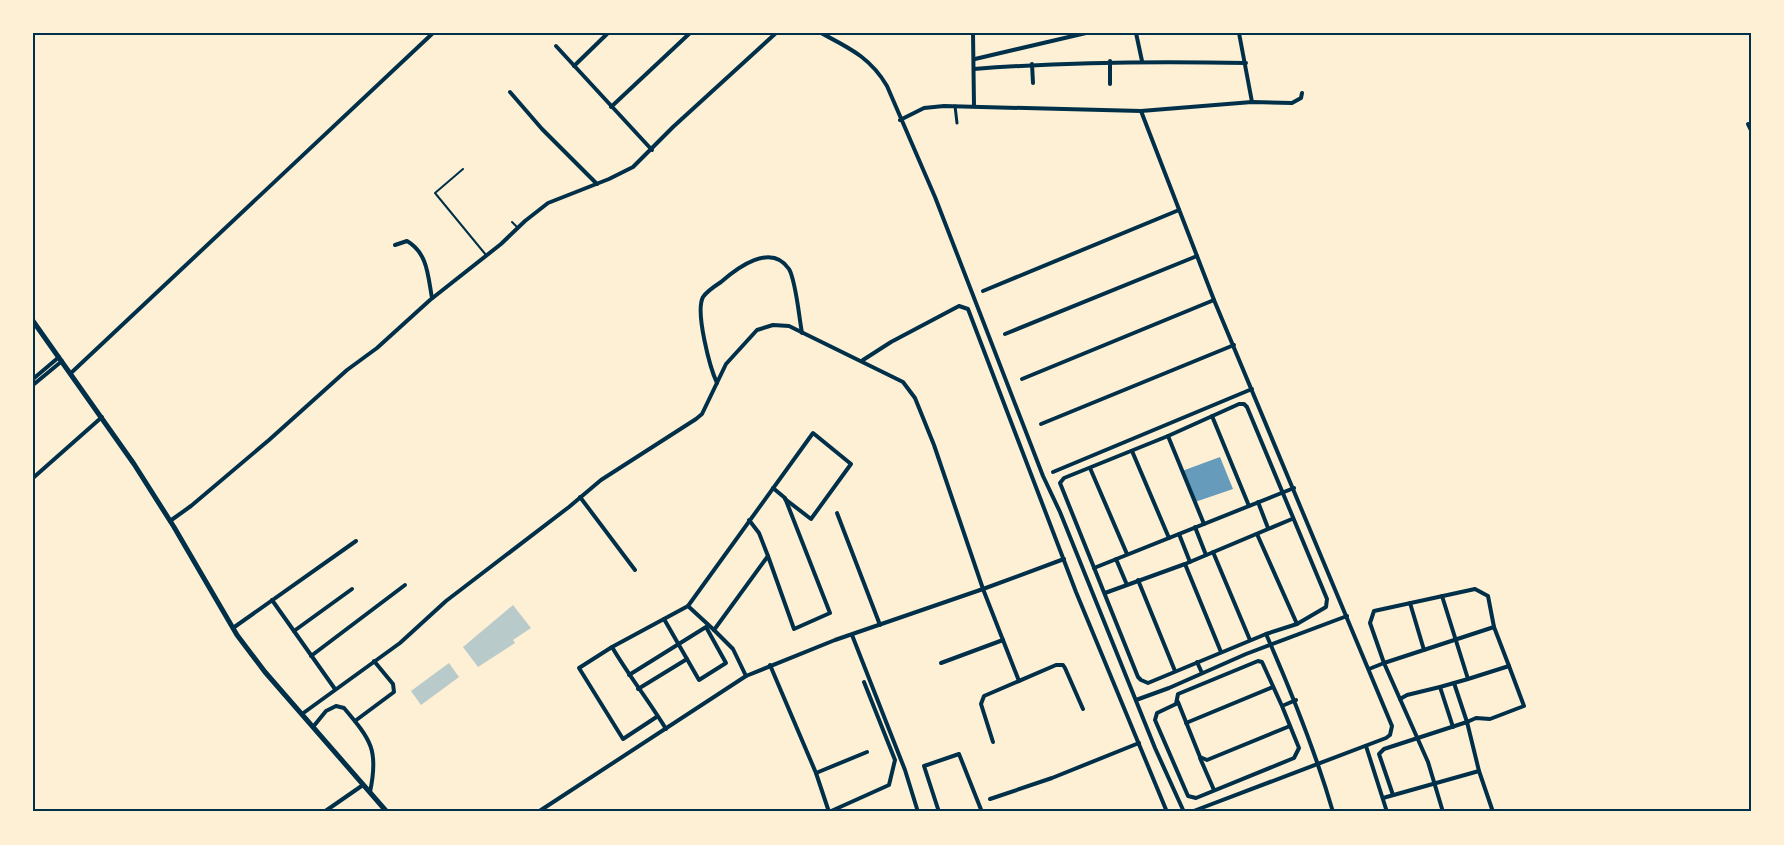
<svg xmlns="http://www.w3.org/2000/svg" width="1784" height="845" font-family="Arial,sans-serif">
	<style>
		.green { fill: #b9caca }
		.water { fill: #669bbc }
		.lines { fill: none; stroke-linecap: round; stroke-linejoin: round }
		.service { stroke: #003049; stroke-width: 2 }
		.pedestrian { stroke: #003049; stroke-width: 3 }
		.minor { stroke: #003049; stroke-width: 4 }
		.tertiary { stroke: #003049; stroke-width: 5 }
		.neatline { fill: none; stroke: #003049; stroke-width: 2 }
	</style>
	<rect width="100%" height="100%" fill="#fdf0d5"/>
	<!-- green -->
	<g class="green">
		<path d="M513,605L531,628L513,640L515,643L478,667L463,647Z"/>
		<path d="M449,663L459,677L421,705L411,691Z"/>
	</g>
	<!-- water -->
	<path class="water" d="M1220,457L1233,489L1195,502L1182,471Z"/>
	<g class="lines">
		<!-- service -->
		<g class="service">
			<path d="M463,169L435,193L486,255"/>
			<path d="M512,222L518,228"/>
		</g>
		<!-- pedestrian -->
		<path class="pedestrian" d="M955,106L957,123"/>
		<!-- minor -->
		<g class="minor">
			<path d="M821,33C849,48 870,57 887,86L935,197L1043,476L1060,512L1155,748L1184,812"/>
			<path d="M973,33L974,106"/>
			<path d="M1136,33L1142,61"/>
			<path d="M1239,33L1252,102"/>
			<path d="M556,46L652,150"/>
			<path d="M975,59L1086,33"/>
			<path d="M1110,61V84"/>
			<path d="M1032,64L1033,83"/>
			<path d="M574,66L608,33"/>
			<path d="M974,69C1065,62 1155,61 1246,63"/>
			<path d="M510,92L542,129L597,184"/>
			<path d="M611,107L690,33"/>
			<path d="M1141,111L1214,300L1392,726L1390,735L1386,738L1191,812"/>
			<path d="M900,120L924,108L944,106L1141,111L1252,102L1292,103L1301,98L1302,93"/>
			<path d="M1748,124L1751,130"/>
			<path d="M395,245L407,241C428,253 428,277 432,298"/>
			<path d="M983,291L1179,210"/>
			<path d="M1005,334L1197,256"/>
			<path d="M863,360L891,342L959,306L968,309L1076,592L1167,812"/>
			<path d="M71,373L433,33"/>
			<path d="M33,379L59,357"/>
			<path d="M1022,379L1214,300"/>
			<path d="M717,383C710,368 695,312 703,297C707,291 715,286 721,282C737,268 771,242 789,269C796,281 799,317 802,333"/>
			<path d="M33,385L62,361"/>
			<path d="M1239,404H1244L1247,407L1327,599L1326,607L1297,624L1266,634L1148,683L1141,680L1138,677L1060,483L1064,478L1168,436Z"/>
			<path d="M1212,416L1249,506"/>
			<path d="M1041,424L1234,345"/>
			<path d="M1168,436L1204,524"/>
			<path d="M1132,451L1169,538"/>
			<path d="M1090,468L1127,554"/>
			<path d="M1053,472L1252,389"/>
			<path d="M33,478L102,417"/>
			<path d="M580,497L635,570"/>
			<path d="M1258,502L1268,528"/>
			<path d="M837,513L880,625"/>
			<path d="M749,520L759,533L768,556"/>
			<path d="M170,521L191,506L269,440L347,370L377,348L430,300L501,244L525,221L548,203L609,179L633,167L673,127L776,33"/>
			<path d="M1195,527L1206,555"/>
			<path d="M1179,534L1190,562"/>
			<path d="M1257,534L1297,624"/>
			<path d="M1213,552L1250,640"/>
			<path d="M1116,559L1127,585"/>
			<path d="M1185,564L1292,519"/>
			<path d="M1094,568L1294,488"/>
			<path d="M1138,580L1175,671"/>
			<path d="M1105,593L1185,564L1221,652"/>
			<path d="M1442,596L1468,679L1509,666L1524,706L1490,719L1476,718L1467,722L1454,683L1468,679"/>
			<path d="M272,600L335,689"/>
			<path d="M1410,603L1424,650"/>
			<path d="M1494,627L1509,666"/>
			<path d="M233,628L356,541"/>
			<path d="M714,630L688,606L813,433L851,464L811,519L785,499"/>
			<path d="M294,631L352,589"/>
			<path d="M1266,634C1292,693 1315,750 1333,812"/>
			<path d="M852,635L905,770L918,812"/>
			<path d="M612,647L688,606"/>
			<path d="M311,656L405,585"/>
			<path d="M1197,662L1202,673"/>
			<path d="M941,663L1003,640"/>
			<path d="M770,665L816,773L829,812"/>
			<path d="M1369,669L1384,663L1494,627L1488,596L1475,589L1374,611L1370,623L1384,663L1428,762L1443,812"/>
			<path d="M629,675L706,627L726,663L699,680L687,659"/>
			<path d="M746,676L733,649L714,630L768,556L794,629L830,613L785,498L773,488"/>
			<path d="M1440,687L1454,683"/>
			<path d="M638,689L687,659L664,619"/>
			<path d="M1400,699L1407,695L1440,687L1453,727"/>
			<path d="M1136,700L1169,688L1246,654L1347,616"/>
			<path d="M1178,702L1200,757L1207,760L1290,726"/>
			<path d="M1282,706L1262,662L1258,661L1178,694L1176,704L1157,713L1155,720L1188,796L1196,798L1294,758L1299,748L1282,706L1296,700"/>
			<path d="M302,714L400,643L446,601L569,507L601,480L696,419L702,414L726,364L757,330L773,325L789,326L903,382L915,398L934,445L983,589L1019,681"/>
			<path d="M658,716L623,739L579,668L612,647C629,676 649,701 666,729"/>
			<path d="M355,721L394,692L393,684L374,661"/>
			<path d="M1186,723L1273,687"/>
			<path d="M313,727L326,711L336,706L344,708C371,740 379,750 370,792"/>
			<path d="M993,742L981,704L984,696L1056,665H1063L1065,668L1083,709"/>
			<path d="M1366,746L1387,812"/>
			<path d="M1200,758L1214,790"/>
			<path d="M816,773L867,752"/>
			<path d="M1393,795L1379,754L1384,749L1467,722L1479,771L1493,812"/>
			<path d="M1383,798L1479,771"/>
			<path d="M990,799L1052,778L1139,743"/>
			<path d="M324,812L363,785"/>
			<path d="M538,812L746,676L835,640L983,589L1064,559"/>
			<path d="M829,812L889,785L895,760L864,682"/>
			<path d="M939,812L924,766L959,754L982,812"/>
		</g>
		<!-- tertiary -->
		<path class="tertiary" d="M33,321L134,464L174,527L237,635L265,672L387,812"/>
	</g>
	<!-- border -->
	<rect width="1784" height="845" fill="none" stroke="#fdf0d5" stroke-width="69"/>
	<rect x="34" y="34" width="1716" height="776" class="neatline"/>
</svg>
